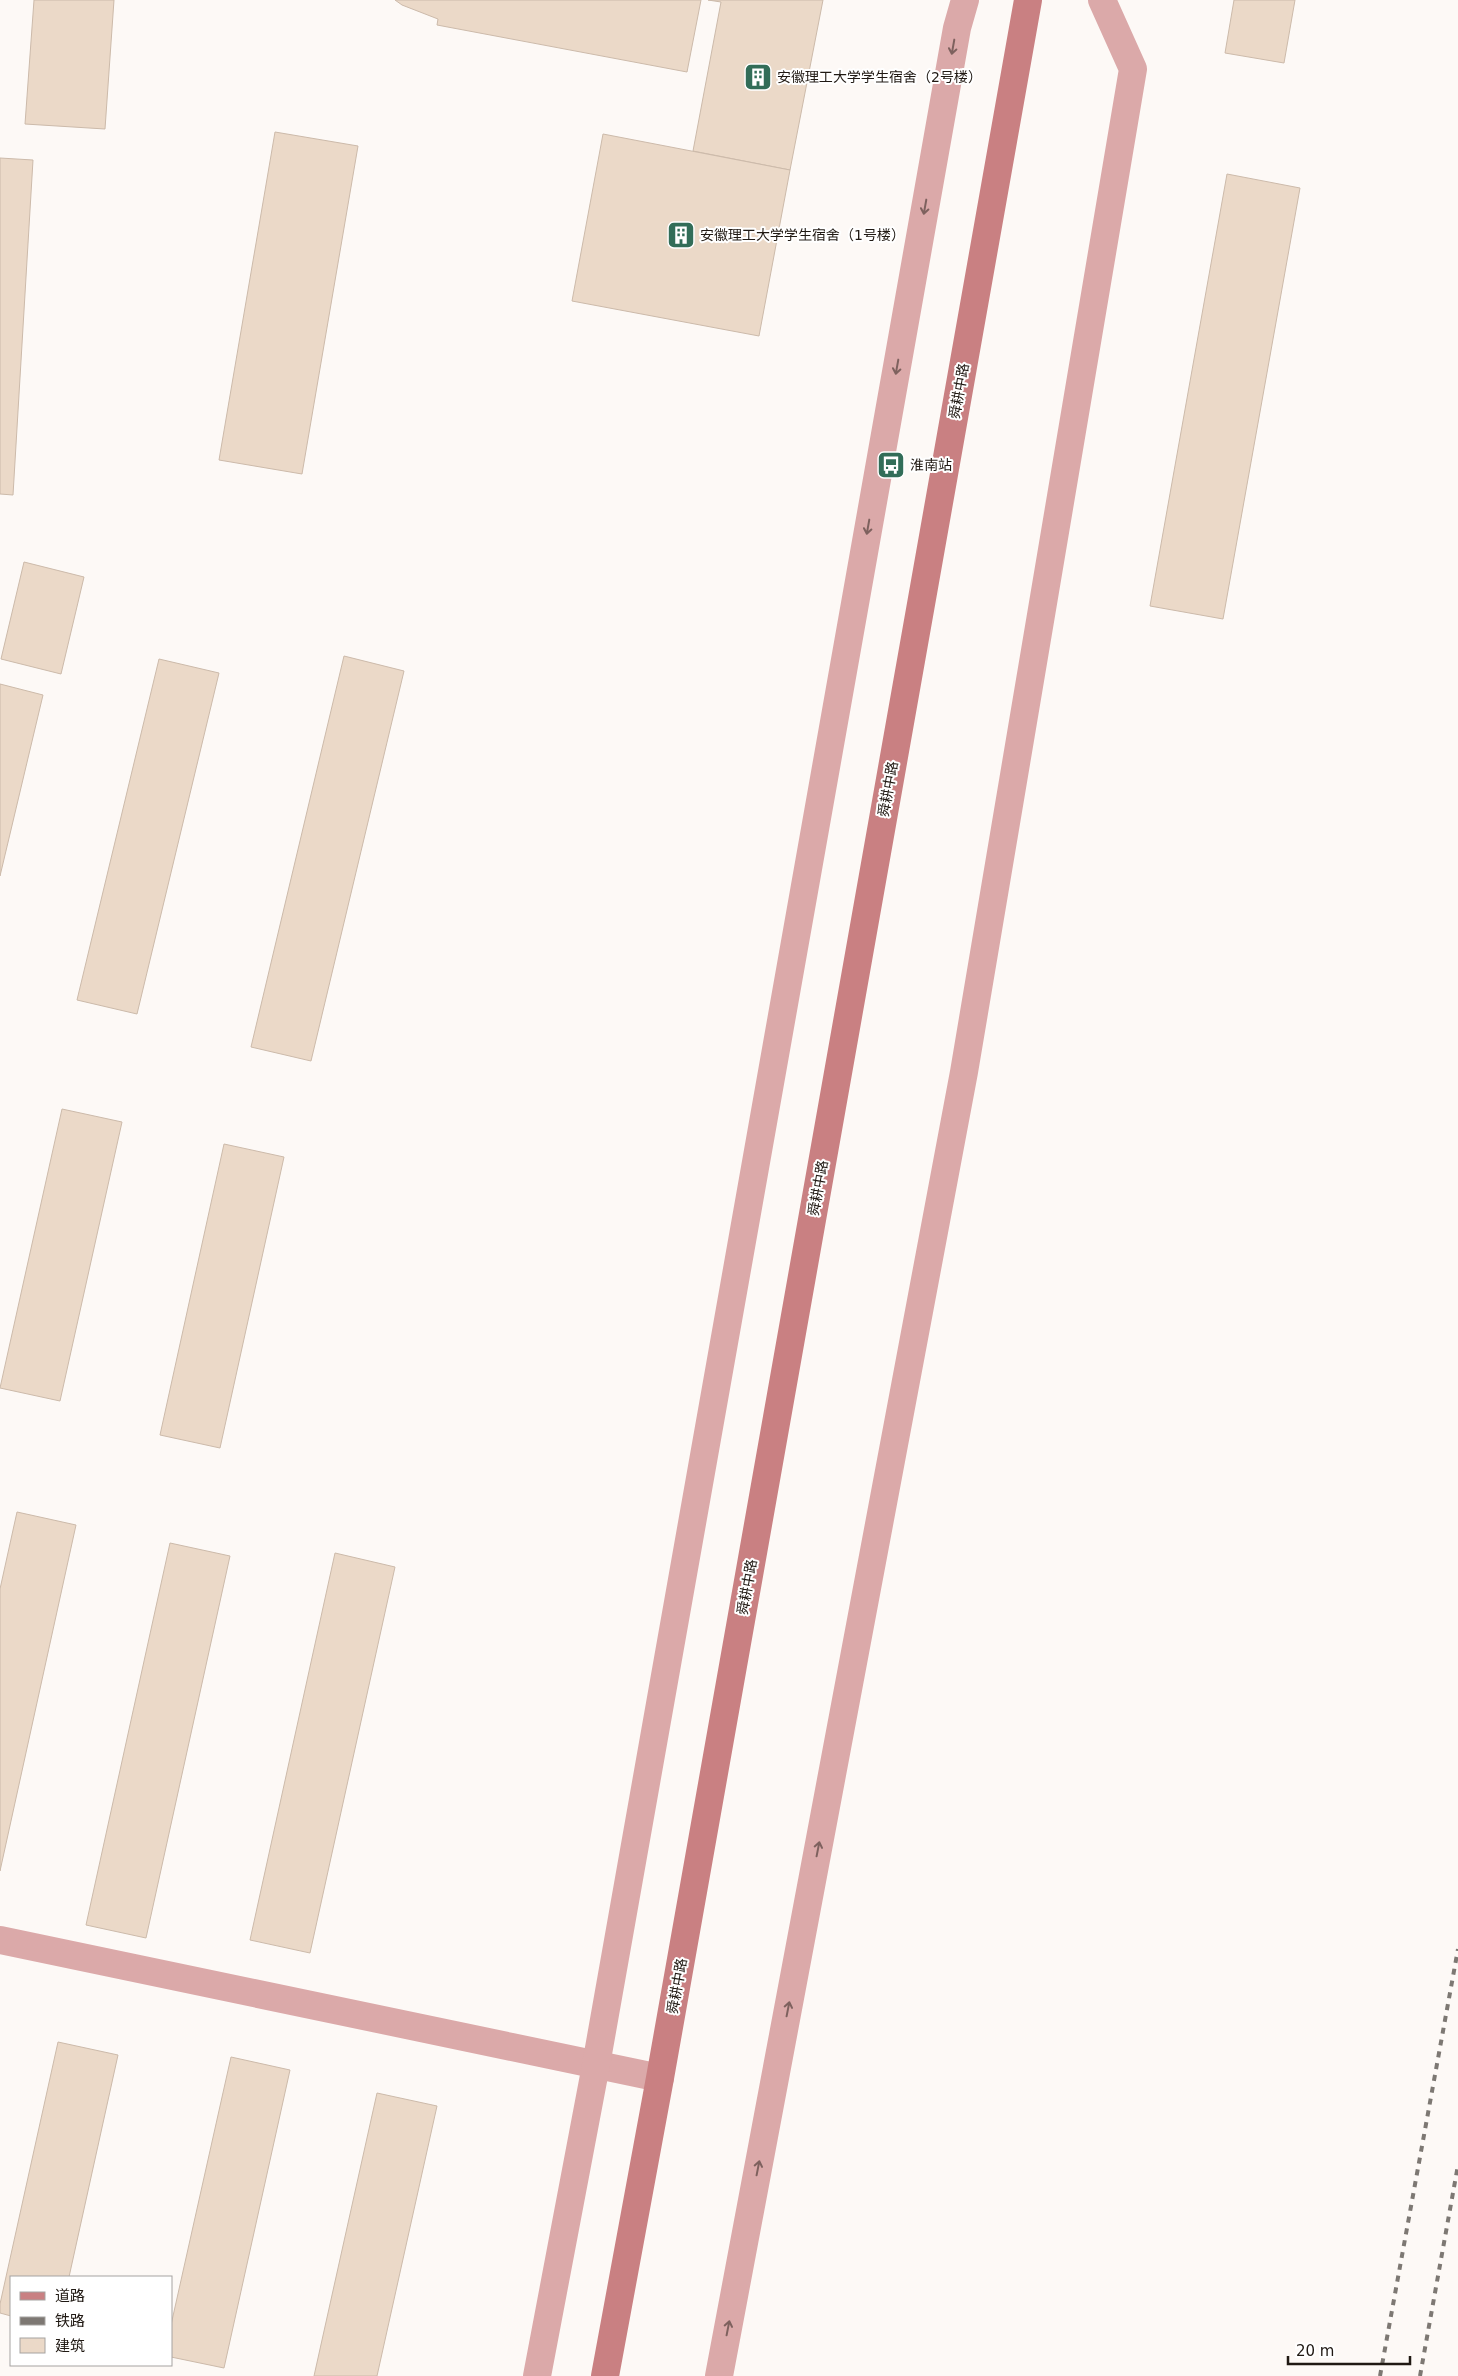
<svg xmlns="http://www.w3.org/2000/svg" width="1458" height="2376" font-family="'DejaVu Sans','Noto Sans SC',sans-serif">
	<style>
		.building { fill: #ebd9c8; stroke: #ccbaaa }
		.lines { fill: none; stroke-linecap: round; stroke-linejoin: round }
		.street { stroke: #dba9a9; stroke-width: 28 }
		.secondary { stroke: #c98082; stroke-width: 28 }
		.rail { stroke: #7d7873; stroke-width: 4; stroke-dasharray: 6 6; stroke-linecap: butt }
		.oneway { stroke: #7e615e }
		.labels { text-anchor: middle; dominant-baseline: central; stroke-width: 4; stroke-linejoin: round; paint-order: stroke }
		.poi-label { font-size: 14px; fill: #201913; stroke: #fff; text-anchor: start }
		.street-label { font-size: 14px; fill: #201913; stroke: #fff }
	</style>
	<rect width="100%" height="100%" fill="#fdf9f6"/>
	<!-- building -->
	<g class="building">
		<path d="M34,0H114L105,129L25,124Z"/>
		<path d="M395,0H701L687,72L437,25L438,19L402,5Z"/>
		<path d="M708,0H823L790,170L693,151L721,2Z"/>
		<path d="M1234,0H1295L1284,63L1225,53Z"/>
		<path d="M275,132L358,146L302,474L219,460Z"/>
		<path d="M603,134L790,170L759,336L572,301Z"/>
		<path d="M0,158L33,160L13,495L0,494Z"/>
		<path d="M1227,174L1300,188L1223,619L1150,606Z"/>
		<path d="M24,562L84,577L61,674L1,659Z"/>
		<path d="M344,656L404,671L311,1061L251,1047Z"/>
		<path d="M159,659L219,673L137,1014L77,1000Z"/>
		<path d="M0,684L43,695L0,876Z"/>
		<path d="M62,1109L122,1122L60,1401L0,1388Z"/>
		<path d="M224,1144L284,1157L220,1448L160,1435Z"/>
		<path d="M17,1512L76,1525L0,1871V1589Z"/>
		<path d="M170,1543L230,1556L146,1938L86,1925Z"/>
		<path d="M335,1553L395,1567L310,1953L250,1940Z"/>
		<path d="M58,2042L118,2055L69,2277H11V2316L0,2313V2304Z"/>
		<path d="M231,2057L290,2070L224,2368L171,2357V2325Z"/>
		<path d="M377,2093L437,2106L377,2376H314Z"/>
	</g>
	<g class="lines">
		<!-- street -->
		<g class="street">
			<path d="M0,1940L660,2078"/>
			<path d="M537,2376L596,2065L957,28L965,0"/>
			<path d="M719,2376L964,1072L1133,69L1102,0"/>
		</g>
		<!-- secondary -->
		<path class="secondary" d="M605,2376L660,2078L1028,0"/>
		<!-- rail -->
		<g class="rail">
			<path d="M1380,2376L1458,1949"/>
			<path d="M1420,2376L1458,2165"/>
		</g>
	</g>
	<!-- one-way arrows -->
	<defs><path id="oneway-shaft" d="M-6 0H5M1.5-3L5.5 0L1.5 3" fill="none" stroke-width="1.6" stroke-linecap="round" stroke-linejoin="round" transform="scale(1.25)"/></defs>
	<g class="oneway">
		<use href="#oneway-shaft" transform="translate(953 47) rotate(100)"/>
		<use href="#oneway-shaft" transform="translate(925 207) rotate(100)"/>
		<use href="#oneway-shaft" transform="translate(897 367) rotate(100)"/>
		<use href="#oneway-shaft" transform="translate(868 527) rotate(100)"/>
		<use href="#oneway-shaft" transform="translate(818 1849) rotate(-79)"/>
		<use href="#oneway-shaft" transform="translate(788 2009) rotate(-79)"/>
		<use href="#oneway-shaft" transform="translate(758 2168) rotate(-79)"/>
		<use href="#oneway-shaft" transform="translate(728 2328) rotate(-79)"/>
	</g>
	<!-- icons -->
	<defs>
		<g id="building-square" transform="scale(1.4375)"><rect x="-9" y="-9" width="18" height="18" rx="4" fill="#326d58" stroke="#fff"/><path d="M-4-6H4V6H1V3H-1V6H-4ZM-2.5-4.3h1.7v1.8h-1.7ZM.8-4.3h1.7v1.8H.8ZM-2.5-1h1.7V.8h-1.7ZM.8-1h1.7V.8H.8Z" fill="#fff"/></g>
		<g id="bus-square" transform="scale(1.4375)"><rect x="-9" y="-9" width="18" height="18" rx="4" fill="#326d58" stroke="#fff"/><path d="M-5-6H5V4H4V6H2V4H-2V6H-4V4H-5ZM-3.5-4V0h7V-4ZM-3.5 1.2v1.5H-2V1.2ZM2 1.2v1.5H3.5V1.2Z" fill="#fff"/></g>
	</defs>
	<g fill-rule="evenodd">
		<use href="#building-square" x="758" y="77"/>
		<use href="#building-square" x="681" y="235"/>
		<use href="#bus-square" x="891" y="465"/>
	</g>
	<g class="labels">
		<!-- poi labels -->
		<g class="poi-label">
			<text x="777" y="77">安徽理工大学学生宿舍（2号楼）</text>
			<text x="700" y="235">安徽理工大学学生宿舍（1号楼）</text>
			<text x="910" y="465">淮南站</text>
		</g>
		<!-- street labels -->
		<g class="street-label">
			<text transform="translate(959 391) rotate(-80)">舜耕中路</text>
			<text transform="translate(888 789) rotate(-80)">舜耕中路</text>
			<text transform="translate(818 1188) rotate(-80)">舜耕中路</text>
			<text transform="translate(747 1587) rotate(-80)">舜耕中路</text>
			<text transform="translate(677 1986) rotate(-80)">舜耕中路</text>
		</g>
	</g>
	<!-- legend -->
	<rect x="10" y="2276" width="162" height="90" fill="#ffffff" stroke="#a6a3a1"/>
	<rect x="20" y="2292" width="25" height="8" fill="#c98082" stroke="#a6a3a1"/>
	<text x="55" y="2301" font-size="15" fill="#201913">道路</text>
	<rect x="20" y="2317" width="25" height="8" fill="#7d7873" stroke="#a6a3a1"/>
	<text x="55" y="2326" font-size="15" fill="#201913">铁路</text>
	<rect x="20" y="2338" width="25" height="15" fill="#ebd9c8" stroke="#a6a3a1"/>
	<text x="55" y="2351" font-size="15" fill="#201913">建筑</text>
	<!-- scale -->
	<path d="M1288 2356v8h122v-8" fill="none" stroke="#201913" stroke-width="2.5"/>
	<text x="1296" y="2356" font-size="15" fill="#201913" stroke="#ffffff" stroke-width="4" paint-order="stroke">20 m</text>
</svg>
